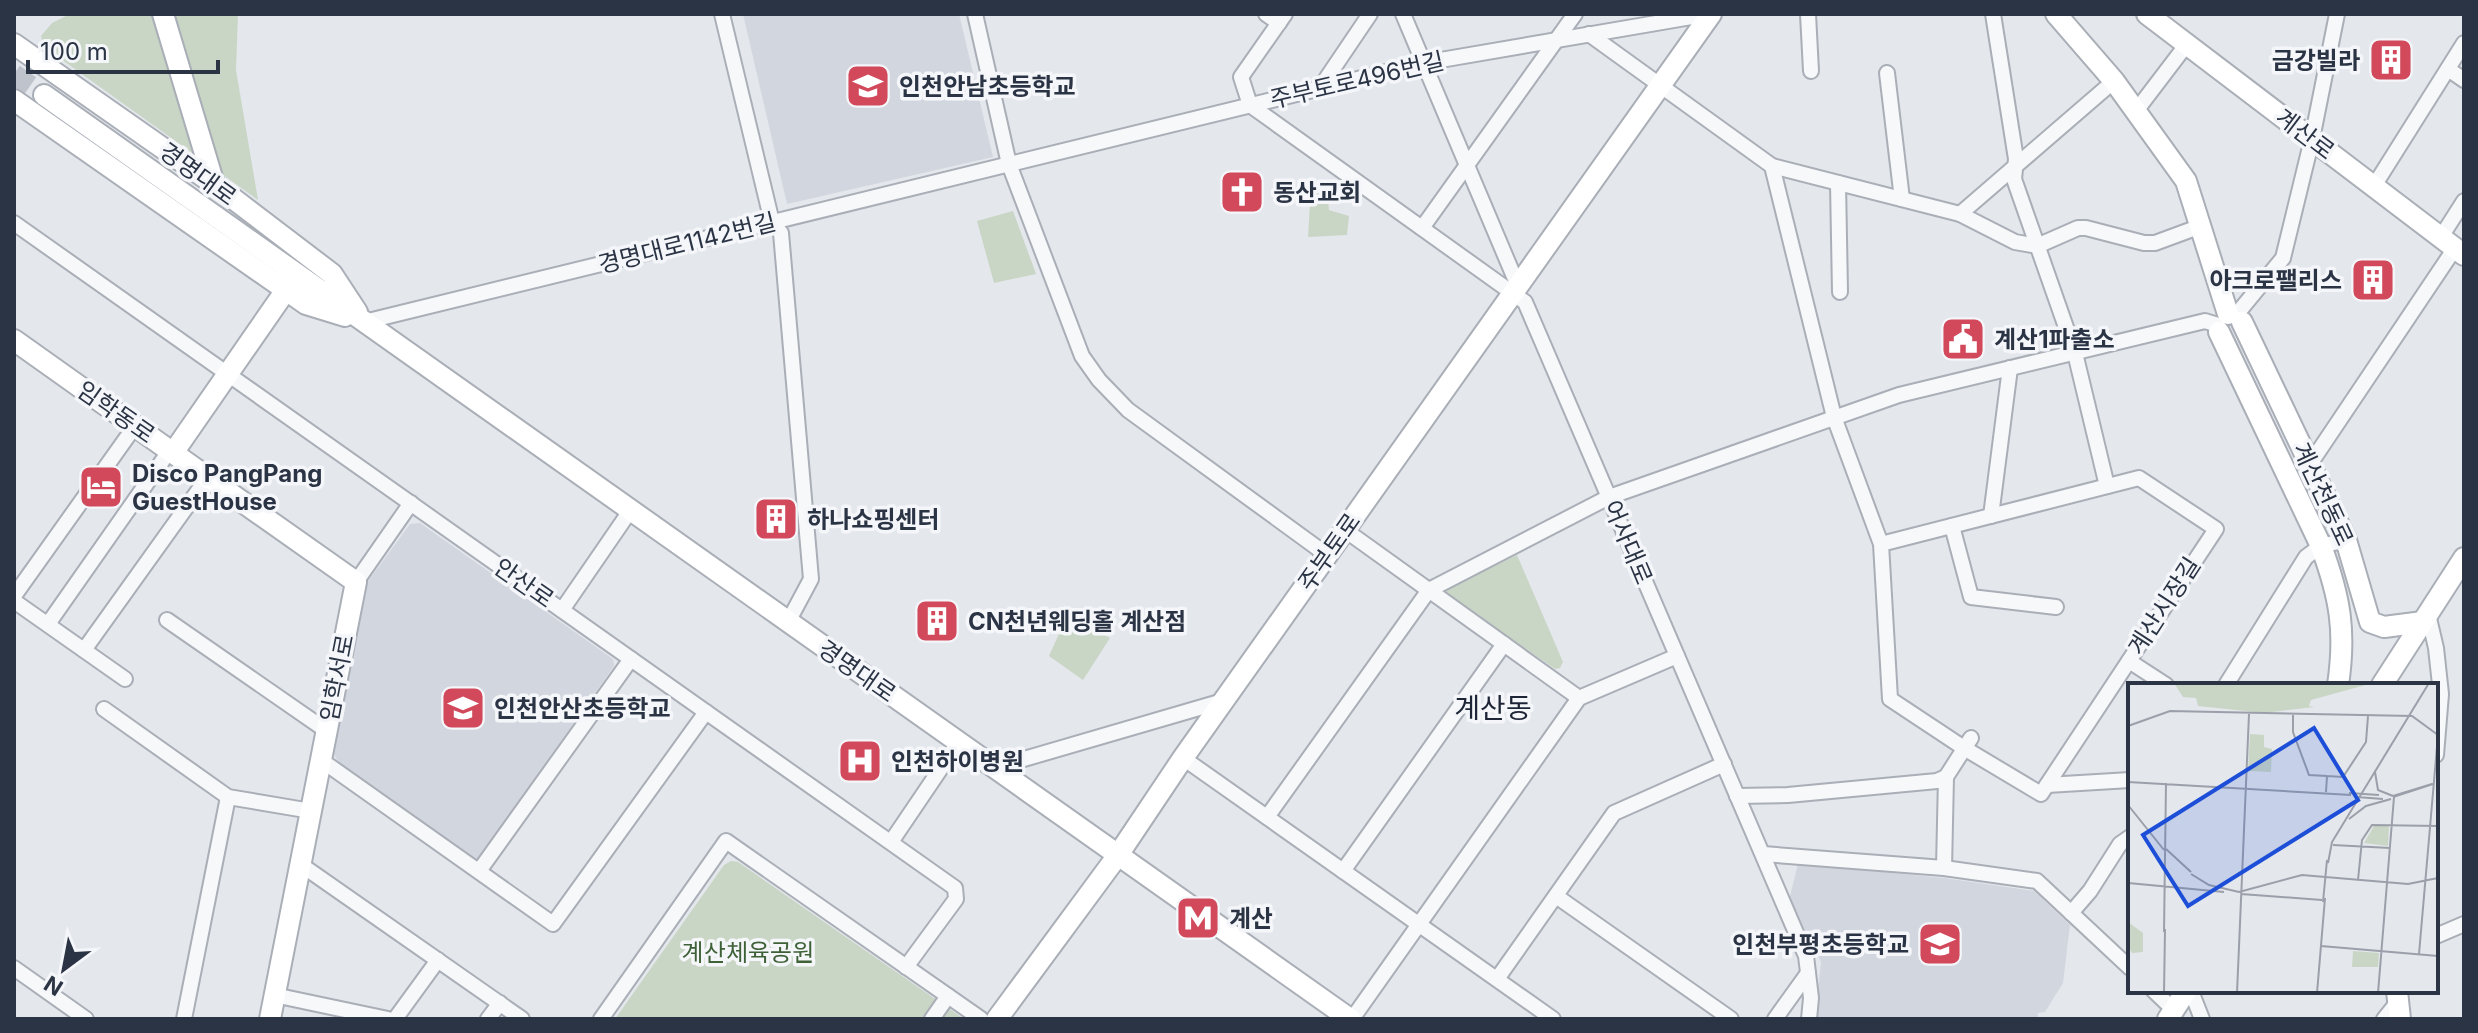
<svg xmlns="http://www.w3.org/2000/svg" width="2478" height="1033" font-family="Inter,'Noto Sans KR',sans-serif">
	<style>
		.built { fill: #d2d6de }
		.green { fill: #c9d6c5 }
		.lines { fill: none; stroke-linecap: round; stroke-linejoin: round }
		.secondary-tunnel { stroke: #bfc3cb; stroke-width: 20; stroke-dasharray: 20 10; stroke-linecap: butt }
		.street-casing { stroke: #a9aeb7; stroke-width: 18 }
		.secondary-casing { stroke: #a9aeb7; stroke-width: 24 }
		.street { stroke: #f7f8fa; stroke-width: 14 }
		.secondary { stroke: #fff; stroke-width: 20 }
		.labels { text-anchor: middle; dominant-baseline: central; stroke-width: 7; stroke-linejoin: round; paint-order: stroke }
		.poi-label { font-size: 24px; font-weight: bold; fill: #2b3445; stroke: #f4f6f9; text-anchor: start }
		.street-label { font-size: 24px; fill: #2b3445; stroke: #f4f6f9 }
		.park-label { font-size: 24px; fill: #3f6138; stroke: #f4f6f9 }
		.quarter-label { font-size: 28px; fill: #1d2536; stroke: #f4f6f9 }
		.inset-road { fill: none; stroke: #9a9fa9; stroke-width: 2 }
		.view { fill: #1d4ed8; fill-opacity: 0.15; stroke: #1d4ed8; stroke-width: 4 }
		.inset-edge { fill: none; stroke: #2b3445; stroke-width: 4 }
	</style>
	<rect width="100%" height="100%" fill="#e4e7ec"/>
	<!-- built -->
	<g class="built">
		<path d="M743,14H959L993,157L787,204Z"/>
		<path d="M420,523L613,659L614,666L477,861L339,764L332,750L366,584L410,524Z"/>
		<path d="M1798,864L1944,878L2034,891L2070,925L2063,983L2045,1012L2038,1013V1019H1815L1821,962L1789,900Z"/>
	</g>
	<!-- green -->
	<g class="green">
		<path d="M70,14H238L236,70L258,200L44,47L41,36L52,23Z"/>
		<path d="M1327,187L1329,210L1349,216L1347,235L1308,237L1311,188Z"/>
		<path d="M1013,211L1036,274L994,283L977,221Z"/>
		<path d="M1517,555L1563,662L1560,668L1555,669L1443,591Z"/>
		<path d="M1068,614L1110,638L1083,680L1049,656Z"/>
		<path d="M731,861L738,862L964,1019H615L724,865Z"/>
	</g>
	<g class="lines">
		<!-- secondary-tunnel -->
		<path class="secondary-tunnel" d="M14,74L44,95"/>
		<!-- street casing -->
		<g class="street-casing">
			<g id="street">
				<path d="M722,14L772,222L781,233L811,579L788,622"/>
				<path d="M975,14L1009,164L1082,356L1099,380L1128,410L1327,555"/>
				<path d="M1266,14L1279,23"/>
				<path d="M1285,14L1241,77L1250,105L1525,302L1806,956L1811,998L1809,1019"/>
				<path d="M1403,14L1518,286"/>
				<path d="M1808,14L1811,71"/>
				<path d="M1993,14L2016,159L2014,179L2075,353L2107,486"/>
				<path d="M1589,34L1772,166L1834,417L1881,544L1890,699L1964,748L2041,794L2216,529L2139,478L1881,544"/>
				<path d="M2448,69L2464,80"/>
				<path d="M1887,73L1902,199"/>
				<path d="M1320,88L1370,14"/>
				<path d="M2136,111L2187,44"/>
				<path d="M1772,166L1960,214L2015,242L2037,246L2078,228H2086L2144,243H2155L2201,226"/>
				<path d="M1838,183L1840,292"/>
				<path d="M2374,186L2464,43"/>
				<path d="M1960,214L2114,81"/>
				<path d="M14,223L955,888L956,899L906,967"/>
				<path d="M1422,228L1575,14"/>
				<path d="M2441,237L2464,201"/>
				<path d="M2236,315L2283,258L2312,139L2337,14"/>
				<path d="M364,322L1423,63L1709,14"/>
				<path d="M2310,464L2455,248"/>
				<path d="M1991,516L2010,368"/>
				<path d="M1952,526L1971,597L2056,607"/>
				<path d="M1345,530L1579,698"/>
				<path d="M356,582L411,503"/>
				<path d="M14,596L135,426"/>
				<path d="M14,601L125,679"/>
				<path d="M562,610L630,511"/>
				<path d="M2428,614L2436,648L2441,694L2436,755"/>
				<path d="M167,620L327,731"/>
				<path d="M48,624L170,450"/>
				<path d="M84,650L208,477"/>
				<path d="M2129,661L2166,685"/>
				<path d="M2226,685L2306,557L2321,546L2346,540"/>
				<path d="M104,709L228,797L311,811"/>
				<path d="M1183,758L1553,1019"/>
				<path d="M321,760L553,924L706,712"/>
				<path d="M993,768L1223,701"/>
				<path d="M2047,785L2130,780"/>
				<path d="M1737,796L1788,795L1937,781L1946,777"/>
				<path d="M1267,817L1429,590L1609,497L1899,395L2205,321L2218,325"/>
				<path d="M891,842L958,743"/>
				<path d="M1763,854L1944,868L2037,881L2130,968"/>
				<path d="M300,864L522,1019"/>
				<path d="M1944,868L1946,777L1971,738"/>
				<path d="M479,871L631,659"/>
				<path d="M1343,871L1504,644"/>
				<path d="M1556,896L1731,1019"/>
				<path d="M2071,913L2090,891L2120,844L2130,837"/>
				<path d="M2436,936L2464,924"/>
				<path d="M14,968L86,1019"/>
				<path d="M1497,979L1614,813L1724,764"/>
				<path d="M2154,991L2174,1010"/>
				<path d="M2191,991L2202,1019"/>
				<path d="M274,995L388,1019"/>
				<path d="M184,1019L228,797"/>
				<path d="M395,1019L438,960"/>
				<path d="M488,1019L500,1003"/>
				<path d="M601,1019L726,841L981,1019"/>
				<path d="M932,1019L948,996"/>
				<path d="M1352,1019L1579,698L1677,656"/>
				<path d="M1775,1019L1808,973"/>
				<path d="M2384,1019L2400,999"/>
			</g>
		</g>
		<!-- secondary casing -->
		<g class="secondary-casing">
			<g id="secondary">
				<path d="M163,14L214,184"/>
				<path d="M2056,14L2114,81L2186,181L2228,314"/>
				<path d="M2147,14L2464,255"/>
				<path d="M14,44L214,184L332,274L357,312"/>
				<path d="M44,95L1350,1019"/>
				<path d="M14,100L306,304L345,316"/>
				<path d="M2242,322L2346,540L2370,622L2384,627L2423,622"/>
				<path d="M2219,332L2321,546C2340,597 2346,631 2338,685"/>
				<path d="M14,340L173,453L286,290"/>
				<path d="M173,453L356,582L270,1019"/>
				<path d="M2382,685L2464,558"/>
				<path d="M2397,991L2400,1019"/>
				<path d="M997,1019L1118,855L1183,758L1711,14"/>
				<path d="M2168,1019L2186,991"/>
			</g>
		</g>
		<!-- street -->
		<use href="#street" class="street"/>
		<!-- secondary -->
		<use href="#secondary" class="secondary"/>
	</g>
	<!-- icons -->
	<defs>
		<g id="building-square" transform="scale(2.3)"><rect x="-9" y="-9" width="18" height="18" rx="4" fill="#d1495b" stroke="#f4f6f9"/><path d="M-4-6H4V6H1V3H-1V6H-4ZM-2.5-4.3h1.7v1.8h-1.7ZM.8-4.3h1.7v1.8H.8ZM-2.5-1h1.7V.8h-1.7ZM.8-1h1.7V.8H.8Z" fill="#fff"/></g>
		<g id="school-square" transform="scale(2.3)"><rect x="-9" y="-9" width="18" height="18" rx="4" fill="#d1495b" stroke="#f4f6f9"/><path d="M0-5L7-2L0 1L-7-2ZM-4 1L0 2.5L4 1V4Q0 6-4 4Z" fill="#fff"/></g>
		<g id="church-square" transform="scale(2.3)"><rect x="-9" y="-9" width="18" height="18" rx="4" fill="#d1495b" stroke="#f4f6f9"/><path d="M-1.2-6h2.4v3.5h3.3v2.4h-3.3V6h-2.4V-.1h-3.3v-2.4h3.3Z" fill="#fff"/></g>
		<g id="civic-square" transform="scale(2.3)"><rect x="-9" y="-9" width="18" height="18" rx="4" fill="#d1495b" stroke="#f4f6f9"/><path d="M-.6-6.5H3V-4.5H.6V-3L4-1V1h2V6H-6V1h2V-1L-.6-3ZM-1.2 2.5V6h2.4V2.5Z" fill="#fff"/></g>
		<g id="hotel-square" transform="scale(2.3)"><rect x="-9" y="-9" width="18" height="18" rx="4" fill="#d1495b" stroke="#f4f6f9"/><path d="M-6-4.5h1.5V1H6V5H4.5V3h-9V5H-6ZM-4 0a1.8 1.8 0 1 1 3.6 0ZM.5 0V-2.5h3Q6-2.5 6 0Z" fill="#fff"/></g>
		<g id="hospital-square" transform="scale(2.3)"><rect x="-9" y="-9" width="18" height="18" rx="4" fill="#d1495b" stroke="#f4f6f9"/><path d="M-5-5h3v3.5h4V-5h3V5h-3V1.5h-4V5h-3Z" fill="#fff"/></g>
		<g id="metro-square" transform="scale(2.3)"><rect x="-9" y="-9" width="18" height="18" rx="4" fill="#d1495b" stroke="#f4f6f9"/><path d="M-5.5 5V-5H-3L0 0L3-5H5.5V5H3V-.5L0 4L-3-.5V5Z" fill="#fff"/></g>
	</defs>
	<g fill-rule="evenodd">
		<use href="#building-square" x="2391" y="60"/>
		<use href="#school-square" x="868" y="86"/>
		<use href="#church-square" x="1242" y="192"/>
		<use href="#building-square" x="2373" y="280"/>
		<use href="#civic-square" x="1963" y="339"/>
		<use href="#hotel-square" x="101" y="487"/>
		<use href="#building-square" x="776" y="519"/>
		<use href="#building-square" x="937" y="621"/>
		<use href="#school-square" x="463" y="708"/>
		<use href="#hospital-square" x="860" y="761"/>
		<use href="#metro-square" x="1198" y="918"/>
		<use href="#school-square" x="1940" y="944"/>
	</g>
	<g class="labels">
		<!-- poi labels -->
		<g class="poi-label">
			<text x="2360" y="60" text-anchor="end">금강빌라</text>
			<text x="899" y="86">인천안남초등학교</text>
			<text x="1273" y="192">동산교회</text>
			<text x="2342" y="280" text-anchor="end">아크로팰리스</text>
			<text x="1994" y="339">계산1파출소</text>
			<text x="132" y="473">Disco PangPang<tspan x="132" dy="28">GuestHouse</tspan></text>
			<text x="807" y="519">하나쇼핑센터</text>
			<text x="968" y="621">CN천년웨딩홀 계산점</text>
			<text x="494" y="708">인천안산초등학교</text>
			<text x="891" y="761">인천하이병원</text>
			<text x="1229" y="918">계산</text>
			<text x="1909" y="944" text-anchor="end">인천부평초등학교</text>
		</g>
		<!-- street labels -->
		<g class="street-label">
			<text transform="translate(1357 80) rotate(-13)">주부토로496번길</text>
			<text transform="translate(2305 134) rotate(37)">계산로</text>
			<text transform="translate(198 174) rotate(36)">경명대로</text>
			<text transform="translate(687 243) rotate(-14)">경명대로1142번길</text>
			<text transform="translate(116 412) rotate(35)">임학동로</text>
			<text transform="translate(2323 494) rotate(65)">계산천동로</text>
			<text transform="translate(1628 542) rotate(67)">어사대로</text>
			<text transform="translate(1329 552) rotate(-55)">주부토로</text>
			<text transform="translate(524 583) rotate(35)">안산로</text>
			<text transform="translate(2164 606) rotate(-57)">계산시장길</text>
			<text transform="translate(857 671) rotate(35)">경명대로</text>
			<text transform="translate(337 678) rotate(-79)">임학서로</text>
		</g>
		<!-- park labels -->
		<g class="park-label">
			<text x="748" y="952">계산체육공원</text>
		</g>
		<!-- quarter labels -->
		<g class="quarter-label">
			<text x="1493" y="708">계산동</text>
		</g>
	</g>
	<!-- overview -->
	<g transform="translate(2128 683)">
		<rect width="310" height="310" fill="#e4e7ec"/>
		<path d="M46,0H245L183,17L181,23L186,24L136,30L70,23L68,15L55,14ZM122,51L136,52V64L144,66L143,89L120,88ZM261,142L260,163L236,160L246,143ZM0,239L15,250V269L4,270L0,263ZM225,268L251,270L250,284H224Z" fill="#c9d6c5"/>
		<path class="inset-road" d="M165,32V49L181,92L199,93M0,43L42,28L284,33L310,52M247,89L250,107L265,113M0,99L223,112M198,109L199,93L215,94L238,59L240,33M221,110L251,112M265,113L304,101M229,114L255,116M265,114L305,101M0,122L36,167M221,136L238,123L263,116M205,162L262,165M38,166L63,189M200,180L204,159L301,0M63,191L81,202L111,209L174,192L280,201L310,195M230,197L234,157L244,142L310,143M0,200L96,209M113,211L194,217M195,219L199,177M36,249L38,100M193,263L310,273M291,271L310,52M36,310L37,246M109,310L121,31M189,310L197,215M250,310L266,114"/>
		<path class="view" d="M186,45L230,117L60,223L15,152Z"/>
		<rect width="310" height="310" class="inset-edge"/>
	</g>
	<!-- border -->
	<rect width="2478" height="1033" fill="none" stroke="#2b3445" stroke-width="32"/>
	<!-- north arrow -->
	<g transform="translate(64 969) rotate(212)" stroke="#f4f6f9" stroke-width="6" paint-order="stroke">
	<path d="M0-6L14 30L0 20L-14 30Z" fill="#2b3445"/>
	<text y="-12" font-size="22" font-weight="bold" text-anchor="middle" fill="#2b3445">N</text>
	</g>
	<!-- scale -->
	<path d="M28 60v12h190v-12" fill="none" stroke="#2b3445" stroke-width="4"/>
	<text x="40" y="60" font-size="24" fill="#2b3445" stroke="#f4f6f9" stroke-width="6" paint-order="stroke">100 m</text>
</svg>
